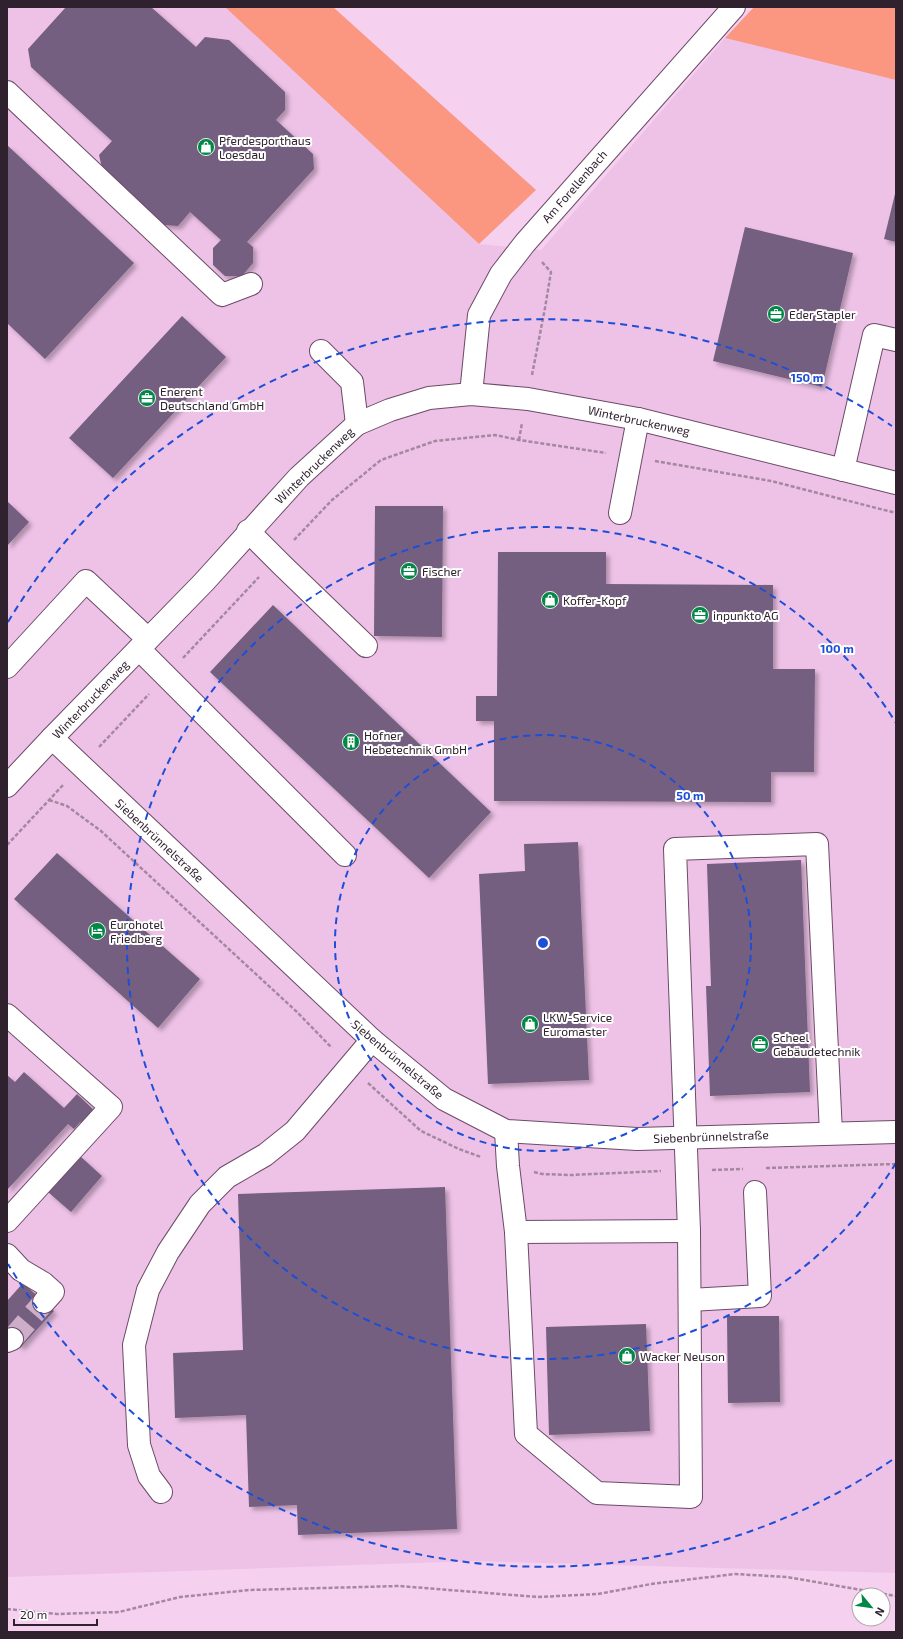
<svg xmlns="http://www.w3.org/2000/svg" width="903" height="1639" font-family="'Exo 2',sans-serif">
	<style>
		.built { fill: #eec2e7 }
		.green { fill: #fb9681 }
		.building { fill: #745e81; filter: url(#shadow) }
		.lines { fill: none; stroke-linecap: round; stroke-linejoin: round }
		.minor-tunnel { stroke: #ceadc8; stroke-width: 22; stroke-dasharray: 22 11; stroke-linecap: butt }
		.minor-casing { stroke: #6c4b67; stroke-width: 24 }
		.path { stroke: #a4889f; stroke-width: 2.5; stroke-dasharray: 4 2; stroke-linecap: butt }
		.minor { stroke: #fff; stroke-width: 22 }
		.ring { fill: none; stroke: #1d4ed8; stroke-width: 2; stroke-dasharray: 7 5 }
		.labels { text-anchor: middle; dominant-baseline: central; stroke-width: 4; stroke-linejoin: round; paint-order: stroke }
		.poi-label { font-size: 12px; fill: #2f212d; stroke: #fefefe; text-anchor: start }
		.street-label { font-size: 12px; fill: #2f212d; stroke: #fefefe }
		.centre { fill: #1d4ed8; stroke: #fefefe; stroke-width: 2 }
		.ring-label { font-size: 12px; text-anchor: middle; font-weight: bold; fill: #1d4ed8; stroke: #fefefe; stroke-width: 4; stroke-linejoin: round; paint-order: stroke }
	</style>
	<defs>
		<filter id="shadow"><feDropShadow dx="3.5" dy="3.5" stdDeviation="2" flood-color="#0004"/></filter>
	</defs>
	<rect width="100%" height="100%" fill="#f6d0ef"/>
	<!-- built -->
	<path class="built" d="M7,7H225L479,244L541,250L725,38L896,80V1573L475,1561L7,1577Z"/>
	<!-- green -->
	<g class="green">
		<path d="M225,7H333L536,190L479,244Z"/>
		<path d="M754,7H896V80L725,38Z"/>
	</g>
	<!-- building -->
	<g class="building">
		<path d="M66,7H151L196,47L205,37L229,40L285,92V110L276,120L313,154L314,169L247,242L253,247V263L242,276H225L213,265V248L221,240L190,212L178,226L164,225L102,168L99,155L112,141L31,67L28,49Z"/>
		<path d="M7,145L134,263L45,359L7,323Z"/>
		<path d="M895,194H896V242L884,239Z"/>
		<path d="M745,227L853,253L822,387L713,361Z"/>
		<path d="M182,316L226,357L113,478L69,438Z"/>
		<path d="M7,501L29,522L7,546Z"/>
		<path d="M375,506H443L442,637L374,636Z"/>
		<path d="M498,552H606V584L773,585V669H815L814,772H771V802L494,801V721H476V696H497Z"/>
		<path d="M273,605L491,812L429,878L210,672Z"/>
		<path d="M578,842L589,1080L488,1084L479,874L525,871L524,844Z"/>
		<path d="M57,853L200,979L158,1028L14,899Z"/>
		<path d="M801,860L810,1092L710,1096L706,986H711L707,864Z"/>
		<path d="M24,1072L64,1108L77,1094L97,1113L85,1126L80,1122L74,1129L68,1124L7,1190V1075L15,1082Z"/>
		<path d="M80,1156L102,1176L71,1212L48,1192Z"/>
		<path d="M445,1187L457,1529L298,1535L297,1505L249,1507L246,1415L175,1418L173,1353L243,1350L238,1194Z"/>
		<path d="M23,1283L54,1311L21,1347L7,1335V1301Z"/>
		<path d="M727,1316H779L780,1402L728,1403Z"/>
		<path d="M646,1324L650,1431L549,1435L546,1327Z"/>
	</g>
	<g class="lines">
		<!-- minor-tunnel -->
		<path class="minor-tunnel" d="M12,1339L44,1302"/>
		<!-- minor casing -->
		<g class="minor-casing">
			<g id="minor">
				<path d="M7,92L222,295L251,284"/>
				<path d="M321,351L352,382L357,424"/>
				<path d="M471,394L479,315L501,274L525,243L734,7"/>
				<path d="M843,470L874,335L896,340"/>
				<path d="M620,513L638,419"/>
				<path d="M248,531L283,566L366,646"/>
				<path d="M139,649L345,855"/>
				<path d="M7,667L86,581L148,639"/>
				<path d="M52,738L372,1040L444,1099L506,1131L637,1139L896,1132"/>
				<path d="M7,786L52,738L204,582L299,477L357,424L390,410L429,398L471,394L528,399L638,419L896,483"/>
				<path d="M7,1015L111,1107L7,1221"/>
				<path d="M506,1131L508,1166L516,1232L526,1434L597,1493L691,1497L689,1231L675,849L817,844L831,1133"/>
				<path d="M516,1232L689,1231"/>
				<path d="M7,1255L21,1270L43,1283L53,1292L44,1302"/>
				<path d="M690,1300L760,1296L755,1192"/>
				<path d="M7,1341L12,1339"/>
				<path d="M161,1492L149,1476L139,1445L134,1345L148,1290L168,1252L200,1204L227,1177L265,1155L295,1131L372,1040"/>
			</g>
		</g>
		<!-- path -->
		<g class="path">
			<path d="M532,375L545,308L551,272L541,261"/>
			<path d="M519,440L522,423"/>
			<path d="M655,461L771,481L896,513"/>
			<path d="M294,540L332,500L381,460L435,441L495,435L519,440L606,453"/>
			<path d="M183,658L259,577"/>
			<path d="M99,747L149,694"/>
			<path d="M49,800L67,806L101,831L297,1012L332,1048"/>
			<path d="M7,845L64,784"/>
			<path d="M368,1083L421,1131L459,1149L481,1157"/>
			<path d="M766,1168L896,1164"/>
			<path d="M712,1170L743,1169"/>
			<path d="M534,1172L542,1174L571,1175L661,1171"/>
			<path d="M7,1609L57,1614L119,1612L180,1597L249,1590L399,1586L538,1597L598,1594L651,1584L735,1574L787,1577L896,1596"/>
		</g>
		<!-- minor -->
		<use href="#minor" class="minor"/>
	</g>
	<!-- distance rings -->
	<g class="ring">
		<circle cx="543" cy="943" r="208"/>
		<path d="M896 1163A416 416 0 1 1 896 723"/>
		<path d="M892 1460A624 624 0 0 1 8 1264M8 622A624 624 0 0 1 892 426"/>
	</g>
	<!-- icons -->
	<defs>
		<g id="shop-disc" transform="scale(0.9)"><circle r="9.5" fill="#018845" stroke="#fefefe"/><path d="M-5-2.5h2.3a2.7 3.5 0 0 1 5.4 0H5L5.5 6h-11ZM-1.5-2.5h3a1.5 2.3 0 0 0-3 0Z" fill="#fff"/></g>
		<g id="office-disc" transform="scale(0.9)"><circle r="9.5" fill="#018845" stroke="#fefefe"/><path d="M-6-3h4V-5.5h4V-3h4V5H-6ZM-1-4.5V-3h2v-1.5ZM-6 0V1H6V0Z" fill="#fff"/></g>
		<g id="building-disc" transform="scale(0.9)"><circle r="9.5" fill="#018845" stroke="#fefefe"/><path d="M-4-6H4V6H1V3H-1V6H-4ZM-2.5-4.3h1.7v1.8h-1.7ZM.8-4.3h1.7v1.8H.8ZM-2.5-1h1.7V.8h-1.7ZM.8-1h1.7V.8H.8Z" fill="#fff"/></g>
		<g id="hotel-disc" transform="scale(0.9)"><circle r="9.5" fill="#018845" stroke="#fefefe"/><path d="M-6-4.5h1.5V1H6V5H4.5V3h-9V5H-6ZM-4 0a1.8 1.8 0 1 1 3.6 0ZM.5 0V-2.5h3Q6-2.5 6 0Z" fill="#fff"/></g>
	</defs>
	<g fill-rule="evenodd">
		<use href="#shop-disc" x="206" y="147"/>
		<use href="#office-disc" x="776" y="314"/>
		<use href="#office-disc" x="147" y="398"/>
		<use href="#office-disc" x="409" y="571"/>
		<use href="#shop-disc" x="550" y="600"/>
		<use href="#office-disc" x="700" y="615"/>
		<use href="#building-disc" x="351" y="742"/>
		<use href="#hotel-disc" x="97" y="931"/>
		<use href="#shop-disc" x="530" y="1024"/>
		<use href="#office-disc" x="760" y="1044"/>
		<use href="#shop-disc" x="627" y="1356"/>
	</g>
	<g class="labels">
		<!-- poi labels -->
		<g class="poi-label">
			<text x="219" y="140">Pferdesporthaus<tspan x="219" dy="14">Loesdau</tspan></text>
			<text x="789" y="314">Eder Stapler</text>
			<text x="160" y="391">Enerent<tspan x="160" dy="14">Deutschland GmbH</tspan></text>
			<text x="422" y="571">Fischer</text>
			<text x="563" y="600">Koffer-Kopf</text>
			<text x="713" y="615">inpunkto AG</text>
			<text x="364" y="735">Hofner<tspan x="364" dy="14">Hebetechnik GmbH</tspan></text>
			<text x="110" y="924">Eurohotel<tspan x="110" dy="14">Friedberg</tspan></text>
			<text x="543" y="1017">LKW-Service<tspan x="543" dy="14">Euromaster</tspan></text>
			<text x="773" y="1037">Scheel<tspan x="773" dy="14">Gebäudetechnik</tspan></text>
			<text x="640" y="1356">Wacker Neuson</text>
		</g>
		<!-- street labels -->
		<g class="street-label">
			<text transform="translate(574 186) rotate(-49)">Am Forellenbach</text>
			<text transform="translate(639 420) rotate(12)">Winterbruckenweg</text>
			<text transform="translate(314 465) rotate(-44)">Winterbruckenweg</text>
			<text transform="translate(90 699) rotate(-46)">Winterbruckenweg</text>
			<text transform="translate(160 840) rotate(43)">Siebenbrünnelstraße</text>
			<text transform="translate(398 1059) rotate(40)">Siebenbrünnelstraße</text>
			<text transform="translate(711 1136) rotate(-2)">Siebenbrünnelstraße</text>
		</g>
	</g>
	<circle cx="543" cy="943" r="6" class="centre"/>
	<g class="ring-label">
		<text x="807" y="382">150 m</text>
		<text x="837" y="653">100 m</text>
		<text x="690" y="800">50 m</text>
	</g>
	<!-- border -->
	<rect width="903" height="1639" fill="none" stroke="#2f212d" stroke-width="16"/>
	<!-- north arrow -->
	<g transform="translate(871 1607) rotate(119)"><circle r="19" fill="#fefefe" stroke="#aba6aa"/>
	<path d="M0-3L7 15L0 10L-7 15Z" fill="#018845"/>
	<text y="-6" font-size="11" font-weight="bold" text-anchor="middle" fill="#2f212d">N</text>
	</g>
	<!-- scale -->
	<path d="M14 1619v6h83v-6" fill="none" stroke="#2f212d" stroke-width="2"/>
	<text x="20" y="1619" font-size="12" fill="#2f212d" stroke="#fefefe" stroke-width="3" paint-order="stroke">20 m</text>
</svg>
